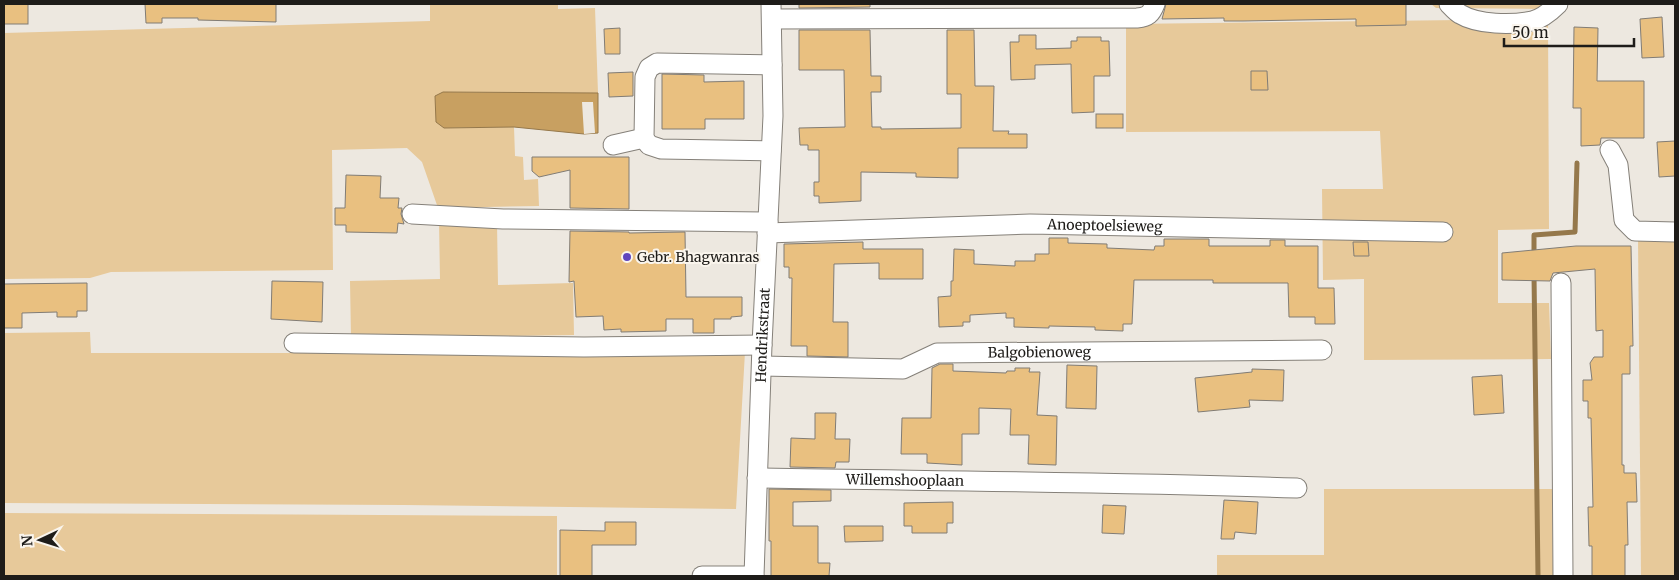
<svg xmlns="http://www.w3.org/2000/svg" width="1679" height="580" font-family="Merriweather,serif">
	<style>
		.green { fill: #e7c99a }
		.water { fill: #c8a061; stroke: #95784b }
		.pier { fill: #ede8e0 }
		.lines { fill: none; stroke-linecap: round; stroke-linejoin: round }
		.stream { stroke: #95784b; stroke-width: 5 }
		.building { fill: #e9c080; stroke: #817c75 }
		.minor-casing { stroke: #858079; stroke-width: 21 }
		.minor { stroke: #fff; stroke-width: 19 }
		.poi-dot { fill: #6045be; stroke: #faf5ed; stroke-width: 2 }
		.labels { text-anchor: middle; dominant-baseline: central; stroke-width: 4; stroke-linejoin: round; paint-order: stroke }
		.street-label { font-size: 14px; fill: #1e1c19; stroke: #faf5ed }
		.poi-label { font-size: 14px; fill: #1e1c19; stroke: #faf5ed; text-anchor: start }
	</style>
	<rect width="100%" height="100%" fill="#ede8e0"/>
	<!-- green -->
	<g class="green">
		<path d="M430,4H558V9L595,8L598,93L444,92V128L514,127L515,156L523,157L524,180L538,179L539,206L438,208L422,162L407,148L332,150L333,270L111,272L90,278L4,279V33L430,21Z"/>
		<path d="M1431,4H1544L1543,9L1436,8Z"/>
		<path d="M1548,19L1549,229L1498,230V303H1549L1551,359L1364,360V279L1323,280L1322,189H1383L1380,131L1126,132V24Z"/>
		<path d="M439,221L497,223L498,285L573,283L574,335L351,338L350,281L440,279Z"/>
		<path d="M1638,238L1675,239V576H1641Z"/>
		<path d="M90,332L91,353H324L327,347L745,352L736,509L404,505L4,503V333Z"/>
		<path d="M1324,489H1552L1553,576H1217V555H1324Z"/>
		<path d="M4,513L557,516V576H4Z"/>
	</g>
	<!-- water -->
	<path class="water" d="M443,92L598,93V133L584,134L514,127L444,128L436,122L435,96Z"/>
	<!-- pier -->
	<path class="pier" d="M582,102H593L595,133L584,134Z"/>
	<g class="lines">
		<!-- stream -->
		<g class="stream">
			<path d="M1534,257V235L1575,232L1577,163"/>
			<path d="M1534,275L1538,576"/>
		</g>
	</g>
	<!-- building -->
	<g class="building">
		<rect x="4" y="4" width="24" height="20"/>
		<path d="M145,4H276V22L198,20V18H162V23H146Z"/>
		<path d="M799,4H870V7L799,8Z"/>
		<path d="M1166,4H1406V25L1356,26V19L1243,21H1224V18L1162,19Z"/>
		<path d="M1662,17L1664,57L1642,58L1640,19Z"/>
		<path d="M1574,27L1598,28L1597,81H1644V138H1601L1600,145L1581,146V108H1573Z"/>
		<path d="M620,28V54H605L604,29Z"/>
		<path d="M799,30H870L871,76H881V92H871L872,127H881V129L961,128V94H947V30H974L975,86H994L993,131H1009L1008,134H1027V148H958V178L916,177V173L861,172V201L819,203V196H814V182H819V150H808V145H800L799,128L845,127L844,70H799Z"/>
		<path d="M1019,35H1036V49L1071,48V41H1077V37H1101V41H1109L1110,76H1094V112L1072,113L1071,64L1035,65V79L1011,80L1010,42H1019Z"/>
		<path d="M1251,71H1267L1268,90H1251Z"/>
		<path d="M633,72V96L609,97L608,73Z"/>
		<path d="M662,74L704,75V82L744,81V119H705V129H662Z"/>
		<rect x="1096" y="114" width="27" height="14"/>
		<path d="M1675,141V176L1659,177L1657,142Z"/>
		<path d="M532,157H629V209L570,208V170L539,177L532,171Z"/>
		<path d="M346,175L381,176L380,198H399L398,208H402L401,214L404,224L398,223L397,233L346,232V225H335V208H345Z"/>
		<path d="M570,231L629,232V233L685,232L686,297H742V316L731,317V319H714V333H693V319H666V331L621,332V329L604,330L603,316L576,317L574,281L569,282Z"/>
		<path d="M1049,238H1068V243L1107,244V248L1154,250L1155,246H1164V239H1209V246H1270V240H1285V246H1318V288H1334L1335,324H1315V317H1289L1288,283H1213V280H1134L1132,324H1123V331L1095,330V327L1049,326V328L1014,327V318H1006V313L970,315V322H963V326L939,327L938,297L951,296V281H953L954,249L974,250V264L1015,266V261H1035V254H1049Z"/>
		<path d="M863,242V249H923V279H879V263L834,264L833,322H848V357L807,356V346H791L792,278H789V267H784V244Z"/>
		<path d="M1353,242H1368L1369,256H1354Z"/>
		<path d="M1576,246H1631L1633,346H1630V374H1622V465H1624V473H1636L1637,502H1627L1628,545H1625V576H1592V546H1589L1588,507H1593L1591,418H1588V401H1583V380H1592L1590,363L1594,357H1603V330L1596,331L1595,269L1553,273L1550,281L1502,280V253Z"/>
		<path d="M272,281L323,282L322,322L271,319Z"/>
		<path d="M87,283V311H77V317H57V312L22,313V328H4V284Z"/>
		<path d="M940,364H953V371L1006,373L1007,371H1015V368H1030L1029,372H1040L1037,415L1057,416L1056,465L1028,464L1029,435H1010L1011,409L979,408V434H962V465L927,463V454H901L902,418H931L932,368Z"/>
		<path d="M1067,365L1097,366L1096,409L1066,408Z"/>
		<path d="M1252,369L1284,370L1283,401L1249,400L1250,407L1198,412L1195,378L1252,372Z"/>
		<path d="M1502,375L1504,413L1474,415L1472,377Z"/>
		<path d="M815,413H836L835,439H850L849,462H836L835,468L790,467L791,438L815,439Z"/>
		<path d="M769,489L831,490V501L793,502V526H818V563H830L829,576H771V541H769Z"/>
		<path d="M1224,500L1258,502L1256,534L1235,532L1234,539H1221Z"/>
		<path d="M953,502V523H947V533H912V526H904V503Z"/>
		<path d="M1103,505L1126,506L1124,534L1102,533Z"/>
		<path d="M605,522H636V545H592V576H560V530L605,531Z"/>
		<path d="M844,526H883V541L845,542Z"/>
	</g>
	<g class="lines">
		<!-- minor casing -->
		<g class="minor-casing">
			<g id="minor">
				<path d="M1449,4C1452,7 1456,12 1460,14C1478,25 1512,25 1532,21C1541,19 1552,10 1558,4"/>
				<path d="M772,19L1137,18C1148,17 1151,14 1155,4"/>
				<path d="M613,145L644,138"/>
				<path d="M1610,150L1618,165L1624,220L1635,231L1675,232"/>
				<path d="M771,151L661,149L649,145L644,138L645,77L649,68L657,63L772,65"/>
				<path d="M412,214L503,219L768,222"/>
				<path id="s1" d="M767,233L1030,224L1443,232"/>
				<path d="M1561,283L1563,576"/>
				<path d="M294,343L584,347L762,345"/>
				<path id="s2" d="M762,366L903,369L937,353L1322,350"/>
				<path id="s3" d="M757,478C937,481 1117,482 1297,488"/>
				<path d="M702,576H754"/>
				<path id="s4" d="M754,576L762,345L773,116L771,4"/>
			</g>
		</g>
		<!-- minor -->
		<use href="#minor" class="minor"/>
	</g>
	<!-- markers -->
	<circle class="poi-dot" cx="627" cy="257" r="5"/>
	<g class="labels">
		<!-- street labels -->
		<g class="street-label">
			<text stroke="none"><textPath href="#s1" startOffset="338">Anoeptoelsieweg</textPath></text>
			<text stroke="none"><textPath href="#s4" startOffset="241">Hendrikstraat</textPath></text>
			<text stroke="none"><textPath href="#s2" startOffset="281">Balgobienoweg</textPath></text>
			<text stroke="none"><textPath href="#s3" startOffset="148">Willemshooplaan</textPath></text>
		</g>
		<!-- poi labels -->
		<g class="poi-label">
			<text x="637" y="257">Gebr. Bhagwanras</text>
		</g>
	</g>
	<!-- border -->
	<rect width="1679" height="580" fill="none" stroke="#1e1c19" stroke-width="10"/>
	<!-- north arrow -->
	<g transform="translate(40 540) rotate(266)" stroke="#faf5ed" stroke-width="4" paint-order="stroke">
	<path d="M0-4L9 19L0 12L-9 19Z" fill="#1e1c19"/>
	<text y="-8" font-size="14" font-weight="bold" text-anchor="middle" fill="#1e1c19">N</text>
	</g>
	<!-- scale -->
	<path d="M1504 38v8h130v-8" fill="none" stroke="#1e1c19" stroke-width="2.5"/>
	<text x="1512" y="38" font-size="15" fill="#1e1c19" stroke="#faf5ed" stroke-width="4" paint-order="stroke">50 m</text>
</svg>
